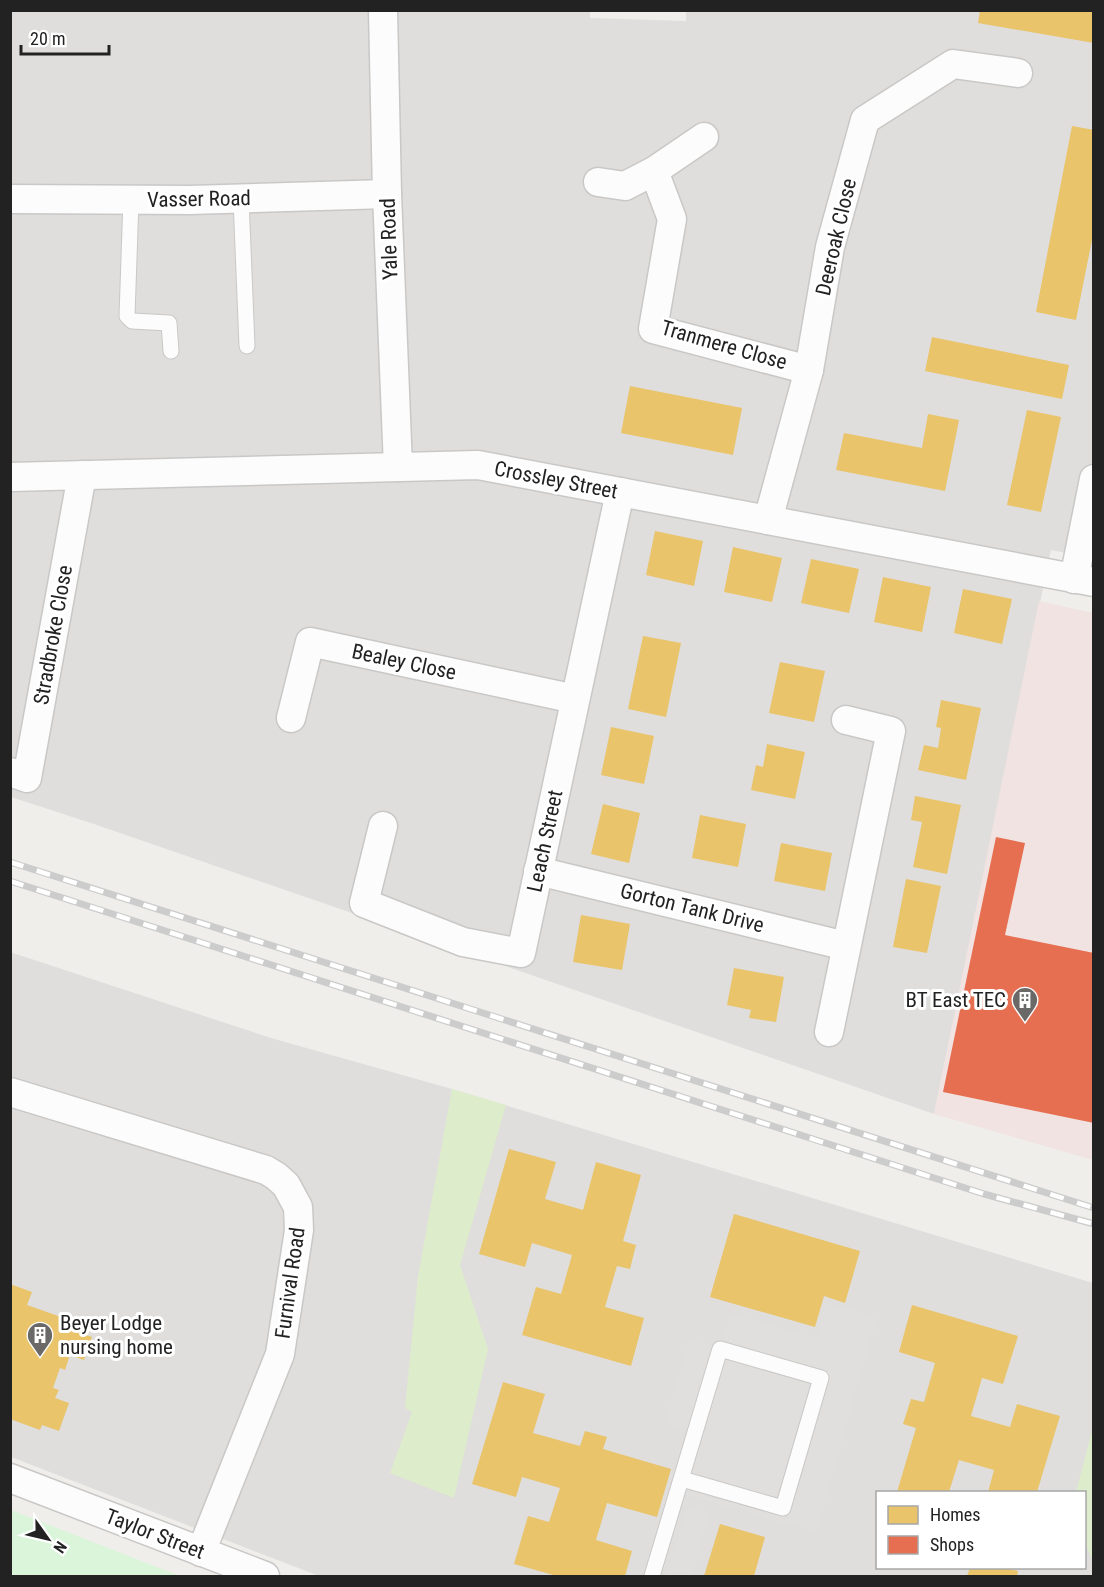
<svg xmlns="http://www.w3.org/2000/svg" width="1104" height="1587" font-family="'Roboto Condensed',sans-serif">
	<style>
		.residential { fill: #dfdedc; fill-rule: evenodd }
		.commercial { fill: #f1e3e1 }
		.grass { fill: #ddeccb }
		.park { fill: #daf5da }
		.parking { fill: #e0dfde }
		.homes { fill: #e9c46a }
		.shops { fill: #e76f51 }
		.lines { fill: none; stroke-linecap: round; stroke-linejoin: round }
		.lane-casing { stroke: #c9c8c7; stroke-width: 17 }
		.street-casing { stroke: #c9c8c7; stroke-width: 31 }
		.lane { stroke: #fdfcfc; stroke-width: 15 }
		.street { stroke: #fdfcfc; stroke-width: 28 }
		.rail-casing { stroke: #ccc; stroke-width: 7 }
		.rail { stroke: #fff; stroke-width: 4.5; stroke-dasharray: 14; stroke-linecap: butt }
		.labels { text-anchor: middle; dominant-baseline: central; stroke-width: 6; stroke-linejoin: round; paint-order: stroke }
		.street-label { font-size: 21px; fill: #222; stroke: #fff }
		.poi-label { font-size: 21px; fill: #222; stroke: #fff; text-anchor: end }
	</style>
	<rect width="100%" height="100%" fill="#f0eeeb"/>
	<!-- residential -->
	<g class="residential">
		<path d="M590,10V18L686,21V10L1093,11V558L1051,550L934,1114L94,824L11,797V11Z"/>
		<path d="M10,952L271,1038L452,1089L1093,1283V1576H319L11,1457ZM878,1492H1084V1568H878Z"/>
	</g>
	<!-- commercial -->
	<path class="commercial" d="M1039,601L1093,613V1160L934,1114Z"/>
	<!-- grass -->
	<g class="grass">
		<path d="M452,1089L506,1105L460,1265L488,1349L454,1498L390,1473L412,1412L405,1408L418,1276Z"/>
		<path d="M1093,1427L1094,1562H1093L1085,1542L1084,1492H1076Z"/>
	</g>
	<!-- park -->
	<path class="park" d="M11,1510L180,1576H11Z"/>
	<!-- parking -->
	<g class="parking">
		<path d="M826,1303L877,1317L816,1532L670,1490L687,1430L665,1423L689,1340L721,1349L731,1314L816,1338Z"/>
		<path d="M687,1507L710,1514L691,1576H666Z"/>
	</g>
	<!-- homes -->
	<g class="homes">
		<path d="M980,10H1094V43L978,23Z"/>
		<path d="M1072,126L1094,130V230L1076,320L1036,312Z"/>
		<path d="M932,337L1069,365L1062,399L925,371Z"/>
		<path d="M630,386L742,408L733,455L621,433Z"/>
		<path d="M1027,410L1061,417L1041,512L1007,505Z"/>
		<path d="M928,414L959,420L945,491L836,470L844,433L922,448Z"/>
		<path d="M655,531L703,541L694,586L646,575Z"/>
		<path d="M733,547L782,558L772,602L724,592Z"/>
		<path d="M811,559L859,569L849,613L801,603Z"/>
		<path d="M883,577L931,587L922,632L874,622Z"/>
		<path d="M963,589L1012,599L1002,644L954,633Z"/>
		<path d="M643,636L681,643L666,717L628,709Z"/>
		<path d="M780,662L825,671L814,722L769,713Z"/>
		<path d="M941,700L981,708L966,780L918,770L924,745L938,748L941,728L936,727Z"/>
		<path d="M611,727L654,736L644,784L601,775Z"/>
		<path d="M767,744L805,752L795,799L751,790L756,765L763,767Z"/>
		<path d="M915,796L961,805L947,874L913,867L922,822L911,820Z"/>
		<path d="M603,804L640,813L629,863L591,854Z"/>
		<path d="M700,815L746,824L738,867L692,858Z"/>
		<path d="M781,843L832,853L825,891L774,881Z"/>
		<path d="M906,879L941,886L927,953L893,947Z"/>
		<path d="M581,915L630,924L622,970L573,962Z"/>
		<path d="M734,968L784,977L776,1022L749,1018L751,1010L727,1005Z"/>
		<path d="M509,1149L556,1162L545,1199L583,1210L596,1162L641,1175L623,1241L636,1245L630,1269L617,1266L605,1307L644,1318L631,1366L522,1335L536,1287L561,1294L572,1255L532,1243L525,1267L479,1254Z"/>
		<path d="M734,1214L860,1251L845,1303L824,1296L815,1327L710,1297Z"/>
		<path d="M10,1284L32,1292L27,1305L84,1325L81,1333L92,1337L84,1360L70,1355L65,1370L60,1368L53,1388L59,1390L55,1398L69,1403L59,1431L42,1425L40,1430L10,1419Z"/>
		<path d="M912,1305L1018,1336L1003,1384L982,1378L971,1416L1010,1427L1017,1404L1060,1416L1037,1492H988L994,1470L959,1460L949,1492H897L916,1428L903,1424L911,1399L924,1402L935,1363L899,1352Z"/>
		<path d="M503,1382L545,1394L533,1433L580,1446L585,1431L607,1437L603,1449L671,1469L657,1517L607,1503L596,1540L632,1551L625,1576H557L514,1564L528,1516L549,1522L560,1488L522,1477L516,1497L472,1484Z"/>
		<path d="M720,1524L765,1537L754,1576H704Z"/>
		<path d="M970,1568H1005L1018,1571L1017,1576H967Z"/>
	</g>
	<!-- shops -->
	<path class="shops" d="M996,837L1025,843L1005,935L1094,953V1123L943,1092Z"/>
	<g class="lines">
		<!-- lane casing -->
		<g class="lane-casing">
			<g id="lane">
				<path d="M241,199L247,346"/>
				<path d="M131,200L127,316L132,321L169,323L171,351"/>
				<path d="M652,1576L720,1349L821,1378L783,1508L682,1479"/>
			</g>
		</g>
		<!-- street casing -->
		<g class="street-casing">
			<g id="street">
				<path d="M383,10L387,194L398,467"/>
				<path d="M654,171L704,137"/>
				<path d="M598,182L625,186L654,171L672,219L653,329L809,370"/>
				<path d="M10,199L190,200L387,194"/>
				<path d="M10,477L478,465L1094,582"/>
				<path d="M768,520L809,370L830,247L865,120L953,64L1018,73"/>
				<path d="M1074,579L1094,479"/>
				<path d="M291,718L310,642L575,699"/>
				<path d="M10,772L27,778L82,475"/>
				<path d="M383,826L364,903L463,942L521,953L620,492"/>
				<path d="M538,871L846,946"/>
				<path d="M829,1032L891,731L846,720"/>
				<path d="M10,1092L266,1170L276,1176L286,1185L298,1207L299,1230L280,1354L201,1552"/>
				<path d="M10,1478L265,1576"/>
			</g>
		</g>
		<!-- lane -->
		<use href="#lane" class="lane"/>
		<!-- street -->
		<use href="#street" class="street"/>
		<!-- rail casing -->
		<g class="rail-casing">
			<g id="rail">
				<path d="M10,862L1094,1208"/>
				<path d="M10,881L984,1194L1094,1224"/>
			</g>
		</g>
		<!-- rail -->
		<use href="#rail" class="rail"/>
	</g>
	<!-- icons -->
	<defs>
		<g id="building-pin" transform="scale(1.35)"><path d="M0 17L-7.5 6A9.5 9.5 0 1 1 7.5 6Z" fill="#6a6968" stroke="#fff"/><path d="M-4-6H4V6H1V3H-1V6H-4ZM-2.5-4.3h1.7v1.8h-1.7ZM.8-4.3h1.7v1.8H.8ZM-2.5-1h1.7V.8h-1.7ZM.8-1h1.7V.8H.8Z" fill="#fff"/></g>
	</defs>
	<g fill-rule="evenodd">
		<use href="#building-pin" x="1025" y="1000"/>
		<use href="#building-pin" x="40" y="1335"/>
	</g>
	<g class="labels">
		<!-- street labels -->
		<g class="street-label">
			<text transform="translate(199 199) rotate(-1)">Vasser Road</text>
			<text transform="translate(836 237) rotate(-77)">Deeroak Close</text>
			<text transform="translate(389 239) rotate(-92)">Yale Road</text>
			<text transform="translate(724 345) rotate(16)">Tranmere Close</text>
			<text transform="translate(556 480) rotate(11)">Crossley Street</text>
			<text transform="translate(53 635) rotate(-80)">Stradbroke Close</text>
			<text transform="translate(404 662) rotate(12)">Bealey Close</text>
			<text transform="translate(545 841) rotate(-78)">Leach Street</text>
			<text transform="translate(692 908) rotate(14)">Gorton Tank Drive</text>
			<text transform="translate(290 1283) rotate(-82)">Furnival Road</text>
			<text transform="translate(155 1534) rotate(21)">Taylor Street</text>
		</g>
		<!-- poi labels -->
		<g class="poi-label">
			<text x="1006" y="1000">BT East TEC</text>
			<text x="60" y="1323" text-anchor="start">Beyer Lodge<tspan x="60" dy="24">nursing home</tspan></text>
		</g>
	</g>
	<!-- border -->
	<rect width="1104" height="1587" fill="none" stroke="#222222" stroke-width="24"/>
	<!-- legend -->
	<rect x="876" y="1491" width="210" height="78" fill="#ffffff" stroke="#a7a7a7" stroke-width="1.5"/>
	<rect x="888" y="1506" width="30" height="18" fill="#e9c46a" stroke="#a7a7a7" stroke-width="1.5"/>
	<text x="930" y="1521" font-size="18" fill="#222222">Homes</text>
	<rect x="888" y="1536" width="30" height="18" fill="#e76f51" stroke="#a7a7a7" stroke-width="1.5"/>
	<text x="930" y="1551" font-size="18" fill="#222222">Shops</text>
	<!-- north arrow -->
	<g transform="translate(48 1539) rotate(124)" stroke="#ffffff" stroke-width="4.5" paint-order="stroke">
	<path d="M0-4.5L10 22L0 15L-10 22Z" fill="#222222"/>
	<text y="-9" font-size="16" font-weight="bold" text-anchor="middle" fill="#222222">N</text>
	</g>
	<!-- scale -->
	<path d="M21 45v9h88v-9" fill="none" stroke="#222222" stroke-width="3"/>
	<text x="30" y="45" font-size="18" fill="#222222" stroke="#ffffff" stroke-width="4.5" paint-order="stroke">20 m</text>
</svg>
